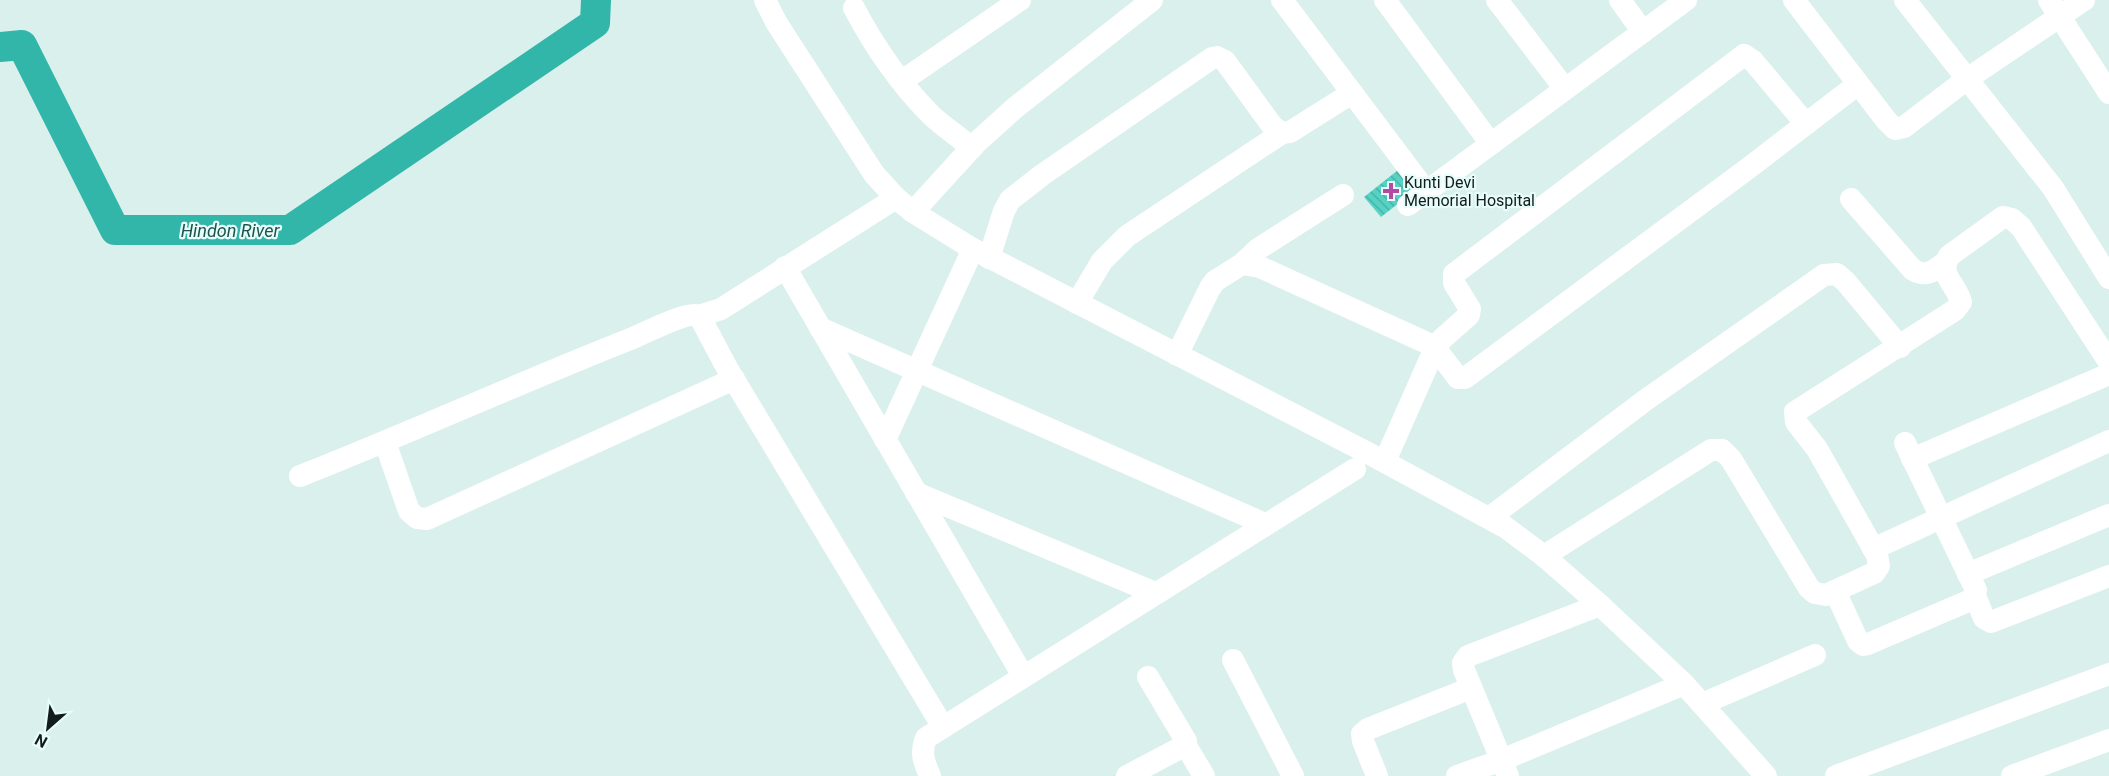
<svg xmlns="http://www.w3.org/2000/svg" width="2109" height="776" font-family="Roboto,sans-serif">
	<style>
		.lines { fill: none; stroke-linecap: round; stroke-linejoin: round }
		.river { stroke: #32b6a9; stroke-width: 30 }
		.building { fill: url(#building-back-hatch) }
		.minor { stroke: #fff; stroke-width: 22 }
		.poi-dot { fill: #b547a6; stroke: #e7fdfa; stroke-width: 2 }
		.labels { text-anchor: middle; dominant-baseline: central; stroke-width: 4.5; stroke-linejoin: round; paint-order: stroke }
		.poi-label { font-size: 16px; fill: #141c1b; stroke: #e7fdfa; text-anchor: start }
		.water-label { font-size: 18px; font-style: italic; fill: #1e534d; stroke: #e7fdfa }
	</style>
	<defs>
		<pattern id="building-back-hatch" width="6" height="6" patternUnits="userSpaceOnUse" patternTransform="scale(1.5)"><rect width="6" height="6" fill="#55d2c4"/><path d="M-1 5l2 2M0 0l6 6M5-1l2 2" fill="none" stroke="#49b4a8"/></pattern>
	</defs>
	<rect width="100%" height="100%" fill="#daf0ec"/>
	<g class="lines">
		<!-- river -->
		<path class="river" d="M0,47L22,45L115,230H290L595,23L596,0"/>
	</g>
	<!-- building -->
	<path class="building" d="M1402,167L1418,188L1381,217L1364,197Z"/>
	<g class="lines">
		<!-- minor -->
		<g class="minor">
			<path d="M765,0L776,22L874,174L896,198L913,212L973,249L1368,453L1505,527L1544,556L1600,605L1684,684L1766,776"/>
			<path d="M1282,0L1426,191"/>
			<path d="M1385,0L1491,144"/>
			<path d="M1497,0L1565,89"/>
			<path d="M1620,0L1643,32"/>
			<path d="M1794,0L1886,120L1895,129L1904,127L1967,79L2084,0"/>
			<path d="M1905,0L2053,188L2109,278"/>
			<path d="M2049,0L2109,93"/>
			<path d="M854,8C874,46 901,85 932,116C944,127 959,137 972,148"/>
			<path d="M902,81L1020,0"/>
			<path d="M1851,199L1913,270C1927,278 1934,270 1946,262"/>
			<path d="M1408,205L1686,0"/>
			<path d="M913,212L976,143L1016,107L1152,0"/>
			<path d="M989,258L1004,211L1010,200L1042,175L1212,58L1217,57L1225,61L1273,127L1282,133L1290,132L1352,93"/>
			<path d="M1242,264L1258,249L1343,195"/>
			<path d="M785,267L1023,676"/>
			<path d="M1077,303L1102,261L1127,236L1282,133"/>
			<path d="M699,316L721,309L896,198"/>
			<path d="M820,328L1265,524"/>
			<path d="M1177,355L1210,288L1215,281L1242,264L1260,267L1427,343L1435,348L1458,378H1465L1750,167L1858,84"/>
			<path d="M885,440L973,249"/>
			<path d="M385,442L409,511L417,518L427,519L734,379"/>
			<path d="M1912,459L2109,374"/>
			<path d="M1385,461L1435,348L1442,339L1469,315L1470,309L1454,283V274L1744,55L1753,61L1806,124"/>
			<path d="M300,476C412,432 521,382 633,338C647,332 684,313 696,315L701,319L727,368L943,727"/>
			<path d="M916,493L1155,593"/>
			<path d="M1489,518L1647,399L1824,275L1837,274L1846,282L1900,347"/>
			<path d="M1873,549L2109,441"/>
			<path d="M1544,556L1711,450H1722L1731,459L1809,588L1815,593L1826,595L1874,573L1879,566L1877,555L1817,449L1796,422L1795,412L1955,310L1961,302C1956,283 1938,276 1949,256L2003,217L2012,219L2021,227L2109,362"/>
			<path d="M1968,574L2109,515"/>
			<path d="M1835,591L1858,641L1863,645L1868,644L1973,599L1976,590L1905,443"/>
			<path d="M1975,596L1984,618L1991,622L2109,576"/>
			<path d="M1233,660L1293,776"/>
			<path d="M1702,704L1815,655"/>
			<path d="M1185,744L1204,776"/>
			<path d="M930,776C924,762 920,753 926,738L1355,469"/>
			<path d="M1127,776L1184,746L1186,741L1148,677"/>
			<path d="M1377,776L1363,741L1362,734L1368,729L1471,688"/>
			<path d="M1457,776L1502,760L1684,684"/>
			<path d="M1508,776L1464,670L1463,663L1468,656L1600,605"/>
			<path d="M1836,776L2109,674"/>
			<path d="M2012,776L2109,740"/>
		</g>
	</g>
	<!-- markers -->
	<path class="poi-dot" d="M1388 182h6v6h6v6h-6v6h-6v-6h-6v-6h6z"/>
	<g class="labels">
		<!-- poi labels -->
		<g class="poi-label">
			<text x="1404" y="182">Kunti Devi<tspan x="1404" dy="18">Memorial Hospital</tspan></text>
		</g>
		<!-- water labels -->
		<g class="water-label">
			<text x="230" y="230">Hindon River</text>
		</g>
	</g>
	<!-- north arrow -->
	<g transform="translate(48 728) rotate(208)" stroke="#e7fdfa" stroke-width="4.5" paint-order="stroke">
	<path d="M0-4.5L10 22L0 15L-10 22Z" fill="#141c1b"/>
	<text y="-9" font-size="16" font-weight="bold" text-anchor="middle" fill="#141c1b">N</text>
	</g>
</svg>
